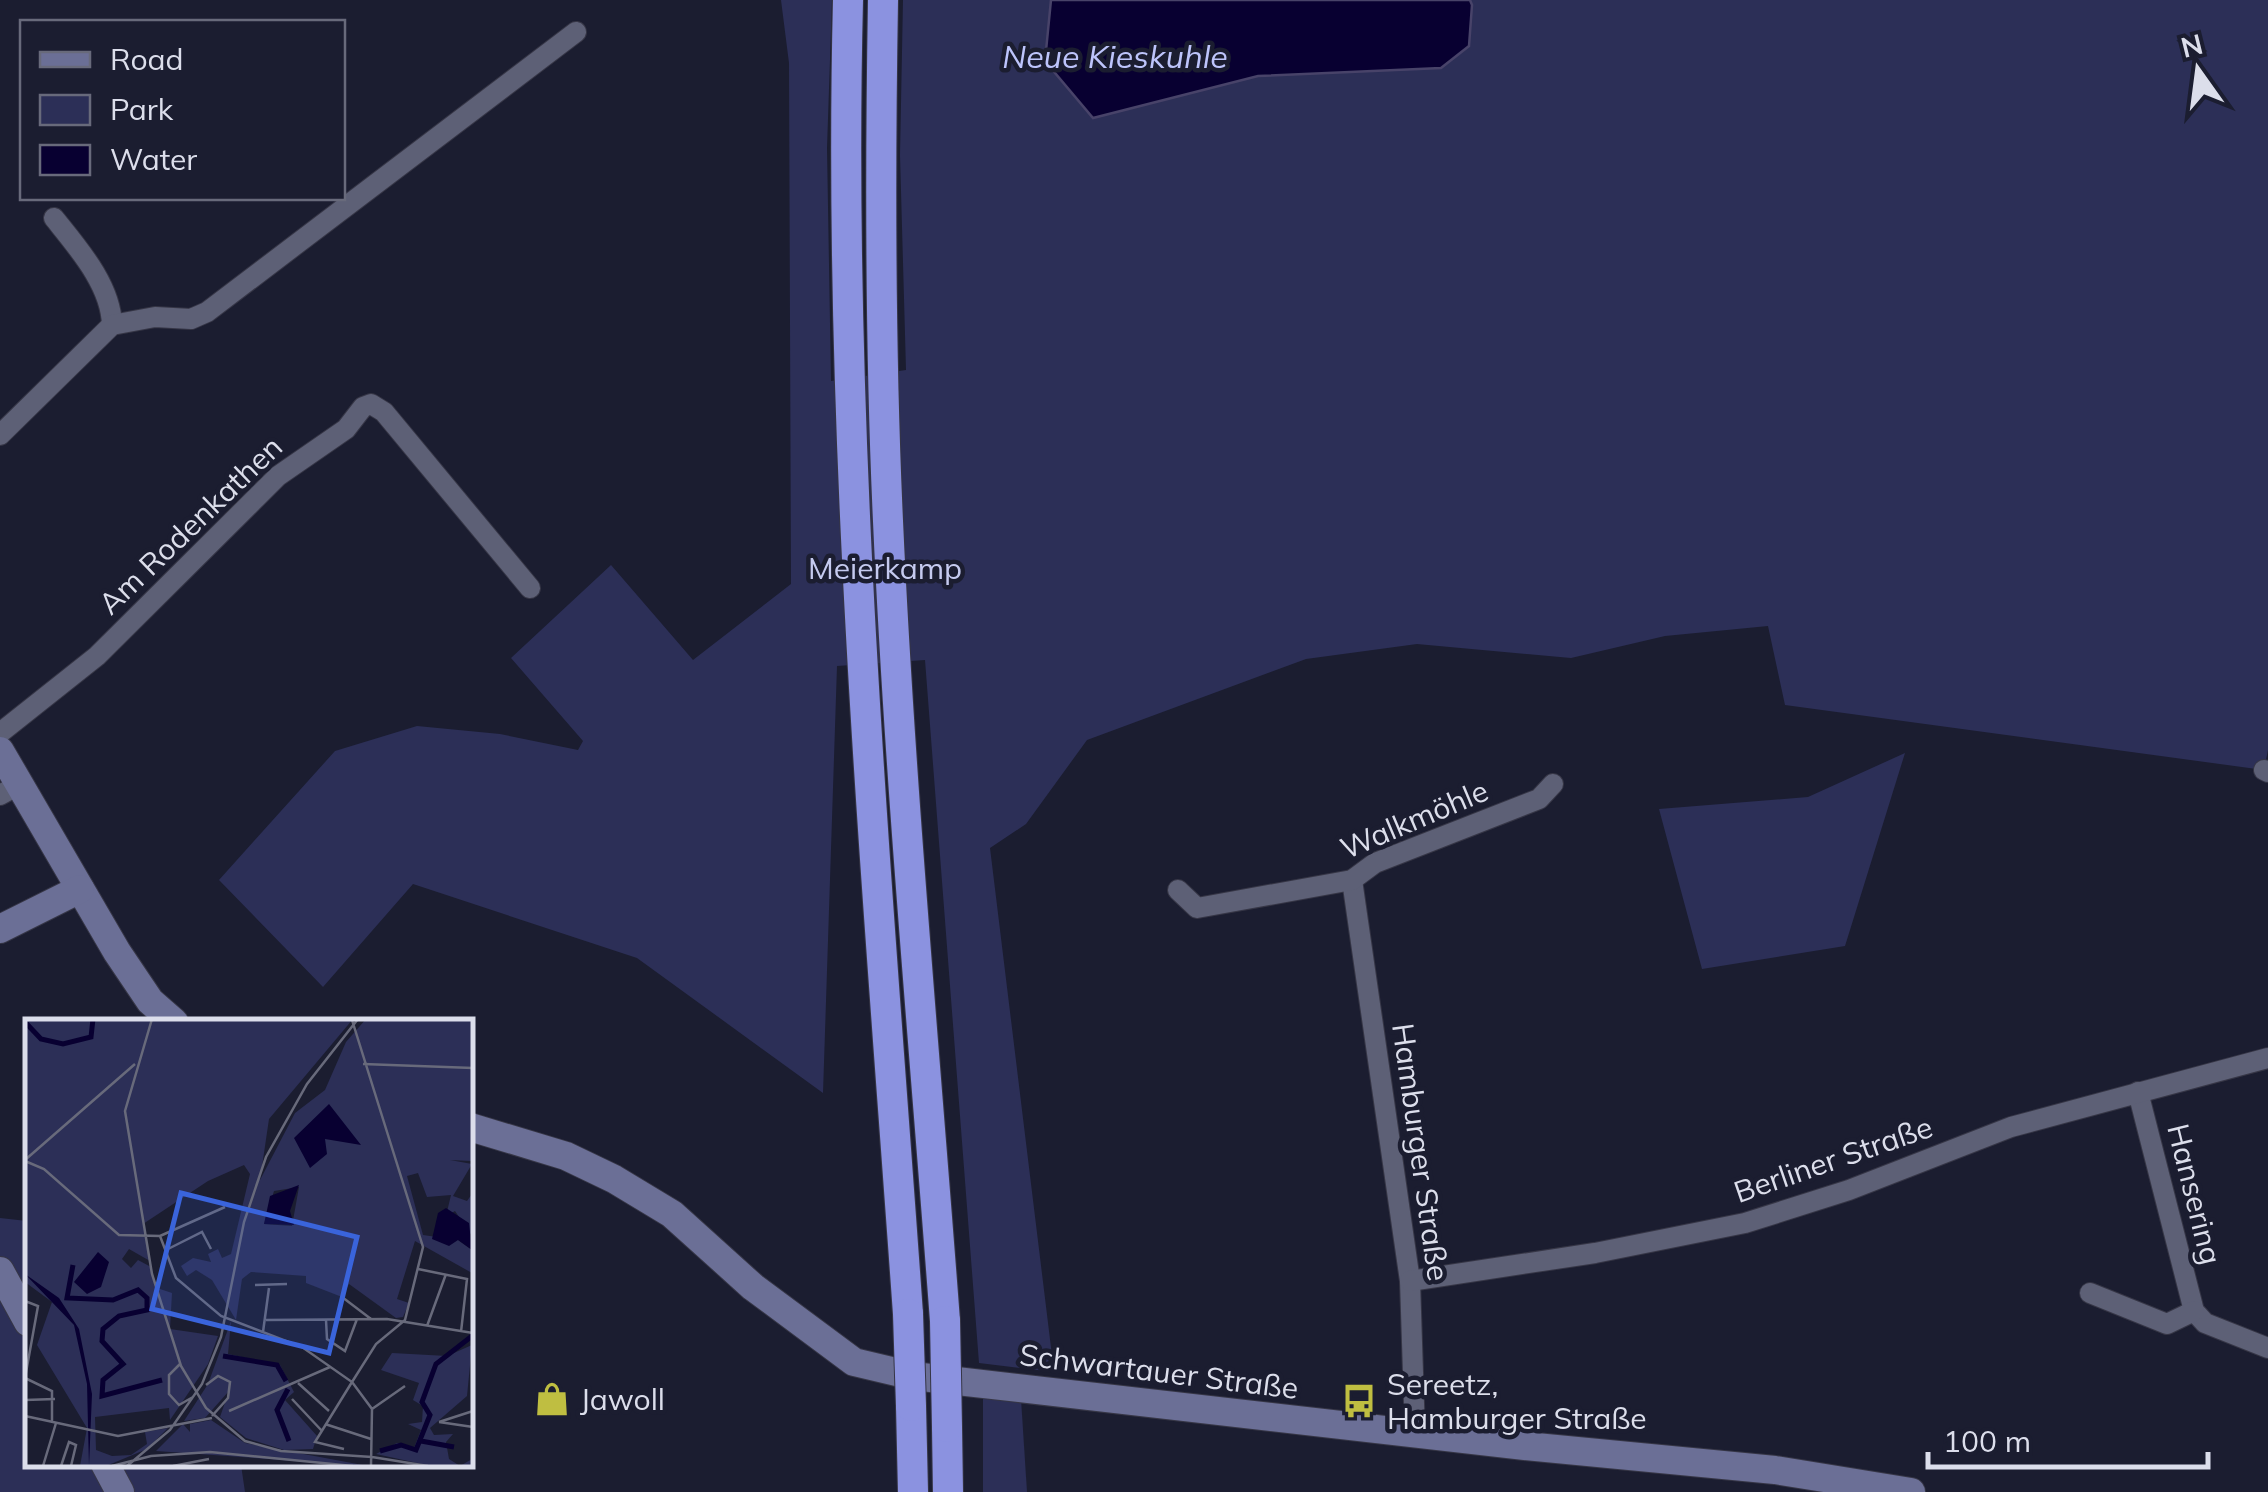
<svg xmlns="http://www.w3.org/2000/svg" width="2268" height="1492" font-family="Mulish,sans-serif">
	<style>
		.green { fill: #2c2f57 }
		.water { fill: #080031; stroke: #484369; stroke-width: 2.5 }
		.lines { fill: none; stroke-linecap: round; stroke-linejoin: round }
		.street-casing { stroke: #363646; stroke-width: 22 }
		.secondary-casing { stroke: #363646; stroke-width: 30 }
		.highway-casing { stroke: #363646; stroke-width: 32 }
		.street { stroke: #5d6076; stroke-width: 20 }
		.secondary { stroke: #6b6f96; stroke-width: 28 }
		.highway { stroke: #8b92e0; stroke-width: 30 }
		.highway-bridge-casing { stroke: #363646; stroke-width: 32; stroke-linecap: butt }
		.highway-bridge { stroke: #8b92e0; stroke-width: 30 }
		.labels { text-anchor: middle; dominant-baseline: central; stroke-width: 9; stroke-linejoin: round; paint-order: stroke }
		.street-label { font-size: 30px; fill: #dcdeeb; stroke: #1b1d30 }
		.park-label { font-size: 30px; fill: #c5caef; stroke: #1b1d30 }
		.poi-label { font-size: 30px; fill: #dcdeeb; stroke: #1b1d30; text-anchor: start }
		.water-label { font-size: 32px; font-style: italic; fill: #bdc4fb; stroke: #1b1d30 }
		.inset-river { fill: none; stroke: #080031; stroke-width: 5 }
		.inset-road { fill: none; stroke: #686a7b; stroke-width: 2.5 }
		.view { fill: #3a64db; fill-opacity: 0.15; stroke: #3a64db; stroke-width: 5 }
		.inset-edge { fill: none; stroke: #dcdeeb; stroke-width: 5 }
	</style>
	<rect width="100%" height="100%" fill="#1b1d30"/>
	<!-- green -->
	<g class="green">
		<path d="M781,0H832L827,148L831,381L906,370L900,155L903,0H1051L1046,61L1093,118L1258,76L1441,68L1472,5L1470,0H2268V750L2264,770L1785,705L1768,626L1665,636L1571,658L1417,644L1306,659L1087,740L1026,824L990,848L1054,1372L979,1363L925,660L837,666L823,1093L637,958L413,884L323,987L219,880L335,751L417,726L500,734L578,750L583,741L511,658L611,565L693,660L791,584L789,63Z"/>
		<path d="M1905,753L1845,946L1702,969L1659,809L1808,797Z"/>
		<path d="M0,1218L27,1221L28,1464L241,1465L245,1492H0Z"/>
		<path d="M983,1395L1021,1399L1027,1492H983Z"/>
	</g>
	<!-- water -->
	<path class="water" d="M1051,0H1470L1472,5L1469,46L1441,68L1258,76L1093,118L1045,61Z"/>
	<g class="lines">
		<!-- street casing -->
		<g class="street-casing">
			<g id="street">
				<path d="M54,218C78,248 111,285 112,325"/>
				<path d="M0,435L112,325L155,317L191,319L207,312L576,32"/>
				<path d="M0,733L97,656L278,476L346,429L363,407L371,404L384,412L530,588"/>
				<path d="M2264,770L2268,772"/>
				<path d="M0,795L20,784"/>
				<path d="M1352,880L1410,1281L1415,1434"/>
				<path d="M1178,890L1197,908L1352,880L1375,863L1539,799L1553,784"/>
				<path d="M2138,1092L2194,1311L2205,1323L2268,1348"/>
				<path d="M1410,1281L1595,1253L1745,1223L1849,1190L2011,1127L2268,1058"/>
				<path d="M2090,1293L2167,1324L2194,1311"/>
			</g>
		</g>
		<!-- secondary casing -->
		<g class="secondary-casing">
			<g id="secondary">
				<path d="M0,751L117,952L150,1001L174,1022"/>
				<path d="M0,929L80,889"/>
				<path d="M470,1127L566,1156L614,1179L672,1214L753,1287L854,1362L913,1376L1525,1446L1775,1470L1911,1492"/>
				<path d="M0,1271L28,1322"/>
				<path d="M105,1464L120,1492"/>
			</g>
		</g>
		<!-- highway casing -->
		<g class="highway-casing">
			<g id="highway">
				<path d="M848,0C837,438 877,877 908,1314"/>
				<path d="M883,0C880,174 880,348 888,521C900,788 925,1054 945,1321"/>
				<path d="M911,1406L913,1492"/>
				<path d="M947,1427L948,1492"/>
			</g>
		</g>
		<!-- street -->
		<use href="#street" class="street"/>
		<!-- secondary -->
		<use href="#secondary" class="secondary"/>
		<!-- highway -->
		<use href="#highway" class="highway"/>
		<!-- highway-bridge casing -->
		<g class="highway-bridge-casing">
			<g id="highway-bridge">
				<path d="M908,1314L911,1406"/>
				<path d="M945,1321L947,1427"/>
			</g>
		</g>
		<!-- highway-bridge -->
		<use href="#highway-bridge" class="highway-bridge"/>
	</g>
	<!-- icons -->
	<defs>
		<g id="shop-bare" transform="scale(2.7)"><path d="M-5-2.5h2.3a2.7 3.5 0 0 1 5.4 0H5L5.5 6h-11ZM-1.5-2.5h3a1.5 2.3 0 0 0-3 0Z" fill="#bfbe41" stroke="#1b1d30" stroke-width="2.5" paint-order="stroke"/></g>
		<g id="bus-bare" transform="scale(2.7)"><path d="M-5-6H5V4H4V6H2V4H-2V6H-4V4H-5ZM-3.5-4V0h7V-4ZM-3.5 1.2v1.5H-2V1.2ZM2 1.2v1.5H3.5V1.2Z" fill="#bfbe41" stroke="#1b1d30" stroke-width="2.5" paint-order="stroke"/></g>
	</defs>
	<g fill-rule="evenodd">
		<use href="#shop-bare" x="552" y="1399"/>
		<use href="#bus-bare" x="1359" y="1401"/>
	</g>
	<g class="labels">
		<!-- street labels -->
		<g class="street-label">
			<text transform="translate(190 525) rotate(-44)">Am Rodenkathen</text>
			<text transform="translate(1414 819) rotate(-23)">Walkmöhle</text>
			<text transform="translate(1421 1152) rotate(82)">Hamburger Straße</text>
			<text transform="translate(1833 1159) rotate(-19)">Berliner Straße</text>
			<text transform="translate(2195 1194) rotate(76)">Hansering</text>
			<text transform="translate(1159 1371) rotate(7)">Schwartauer Straße</text>
		</g>
		<!-- park labels -->
		<g class="park-label">
			<text x="885" y="568">Meierkamp</text>
		</g>
		<!-- poi labels -->
		<g class="poi-label">
			<text x="1387" y="1384">Sereetz,<tspan x="1387" dy="34">Hamburger Straße</tspan></text>
			<text x="580" y="1399">Jawoll</text>
		</g>
		<!-- water labels -->
		<g class="water-label">
			<text x="1115" y="56">Neue Kieskuhle</text>
		</g>
	</g>
	<!-- overview -->
	<g transform="translate(25 1019)">
		<rect width="448" height="448" fill="#1b1d30"/>
		<path d="M0,0H328L244,100L235,161L270,94L300,71L321,23L341,0H447V142L425,141L447,145L428,177L442,182L447,175V217L430,192L421,197L426,176L402,178L393,154L382,157L398,216L433,221L447,231V254L390,222L372,280L384,284L378,298L371,299L324,265L317,278L281,264V257L226,253L217,260L211,301L187,261L171,251L162,257L156,247L168,239L186,243L183,235L193,230L197,239L206,235L225,155L219,146L183,162L118,205L125,242L104,230L97,240L106,249L113,241L126,248L132,269L147,274L145,310L193,317L183,345L145,401L144,389L70,398L71,431L87,437L106,436L122,425L120,413L143,409L122,430L81,447H55L62,409L12,326L27,283L0,263ZM274,168L267,207L239,205L249,172ZM206,302L203,335L255,346L269,373L260,381L292,417L288,430L259,431L221,419L195,398L204,372L180,399L159,402L183,365ZM447,326L442,377L405,409L409,416L428,415L421,423L424,440L435,447L447,440V447H406L351,435L372,424L389,429L396,411L383,405L397,403L398,387L388,381L394,364L356,351L367,334L422,337ZM186,401L220,424L343,447L131,432L158,405L165,413V405Z" fill="#2c2f57" fill-rule="evenodd"/>
		<path d="M304,85L336,126L300,120L302,135L285,149L269,119ZM274,166L265,192L269,206L239,205L245,177ZM421,189L444,204L447,231L433,221L424,227L407,220L413,194ZM73,233L84,243L76,268L62,275L49,263ZM0,255L34,279L54,310L67,375L64,447L62,365L49,306Z" fill="#080031"/>
		<path class="inset-river" d="M0,3L16,20L38,25L66,18L68,0M48,246L42,279L88,281L113,271L122,279V291L94,297L78,310L77,322L98,345L78,361L77,377L137,361M198,337L252,346L261,362M263,370L252,391L264,422M396,422L429,428M355,432L376,426L391,431L405,396L397,383L411,345L447,317"/>
		<path class="inset-road" d="M127,0L100,92L127,255L156,347L181,389L220,422L256,432L347,438M327,1L398,228L380,301L351,325L327,363L347,390L346,447M338,45L448,49M0,141L110,45M0,142L19,150L94,216L135,217L151,259L196,297L277,328L327,363L290,423L319,430M135,217L200,188M141,231L177,213L186,230M393,250L442,260L436,313M230,266L262,265M317,278L346,300M0,282L13,287L0,359M241,301L362,300L448,314M301,301L302,320L320,332L332,300M402,307L421,255M238,313L244,269M155,345L144,356V375L154,386L168,378M0,359L27,372V403M273,364L304,392M181,366L193,357L205,363L203,379L187,397M267,380L297,412M0,381L30,380M347,390L380,367M204,392L305,348M0,397L93,417L187,399M414,403L448,392M414,403L448,408M300,405L346,420M347,438L403,447M18,447L31,404M36,447L44,423L51,426L46,447M87,447L126,437L185,433L328,447M102,447L145,411L177,365L196,318L219,203L241,138L282,65L333,0M148,447L184,440"/>
		<path class="view" d="M156,174L332,218L304,334L127,290Z"/>
		<rect width="448" height="448" class="inset-edge"/>
	</g>
	<!-- legend -->
	<rect x="20" y="20" width="325" height="180" fill="#1b1d30" stroke="#686a7b" stroke-width="2.5"/>
	<rect x="40" y="52" width="50" height="15" fill="#6b6f96" stroke="#686a7b" stroke-width="2.5"/>
	<text x="110" y="70" font-size="30" fill="#dcdeeb">Road</text>
	<rect x="40" y="95" width="50" height="30" fill="#2c2f57" stroke="#686a7b" stroke-width="2.5"/>
	<text x="110" y="120" font-size="30" fill="#dcdeeb">Park</text>
	<rect x="40" y="145" width="50" height="30" fill="#080031" stroke="#686a7b" stroke-width="2.5"/>
	<text x="110" y="170" font-size="30" fill="#dcdeeb">Water</text>
	<!-- north arrow -->
	<g transform="translate(2198 70) rotate(346)" stroke="#1b1d30" stroke-width="8" paint-order="stroke">
	<path d="M0-8L18 38L0 25L-18 38Z" fill="#dcdeeb"/>
	<text y="-15" font-size="28" font-weight="bold" text-anchor="middle" fill="#dcdeeb">N</text>
	</g>
	<!-- scale -->
	<path d="M1928 1452v15h280v-15" fill="none" stroke="#dcdeeb" stroke-width="5"/>
	<text x="1943" y="1452" font-size="30" fill="#dcdeeb" stroke="#1b1d30" stroke-width="8" paint-order="stroke">100 m</text>
</svg>
